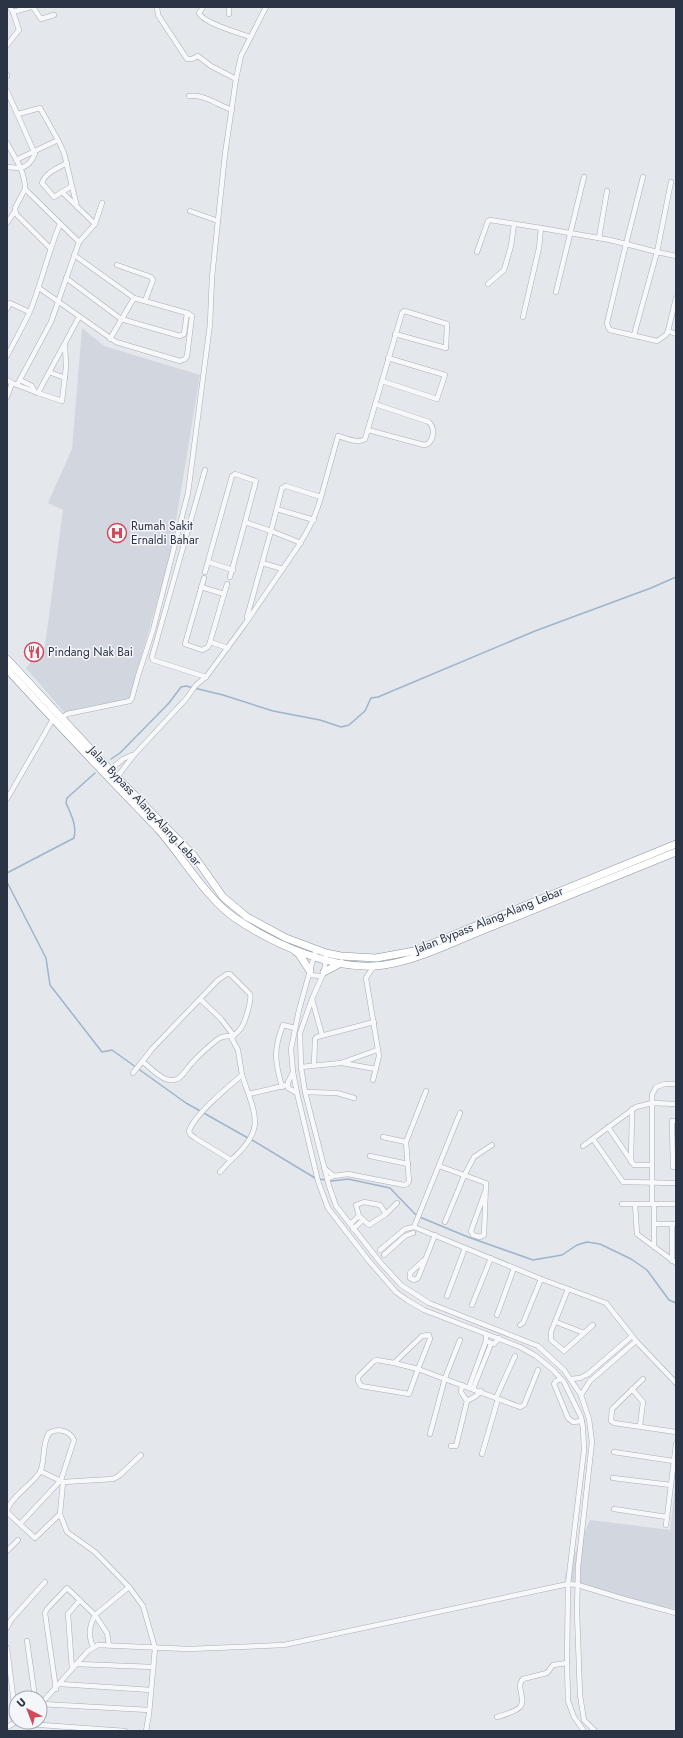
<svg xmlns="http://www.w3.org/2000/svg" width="683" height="1738" font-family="Jost,sans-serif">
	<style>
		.built { fill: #d2d6de }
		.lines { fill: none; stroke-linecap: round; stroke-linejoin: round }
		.stream { stroke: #9fb4cc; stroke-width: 1.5 }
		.minor-casing { stroke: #a9aeb7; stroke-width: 5.5 }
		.highway-casing { stroke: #8b94a3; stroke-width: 8 }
		.minor { stroke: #f7f8fa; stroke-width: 4.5 }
		.highway { stroke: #fff; stroke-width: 7 }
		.labels { text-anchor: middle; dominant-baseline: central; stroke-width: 3; stroke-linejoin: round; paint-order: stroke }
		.poi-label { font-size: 12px; fill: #2b3445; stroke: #f4f6f9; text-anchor: start }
		.street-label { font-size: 12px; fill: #2b3445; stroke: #f4f6f9 }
	</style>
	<rect width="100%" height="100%" fill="#e4e7ec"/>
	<!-- built -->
	<g class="built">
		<path d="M82,328L104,346L200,375L170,557L129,699L65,713L26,668L45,646L63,510L48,503L72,449Z"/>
		<path d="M676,1479V1609L628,1602L564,1578L590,1520L670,1530Z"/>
	</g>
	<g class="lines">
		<!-- stream -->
		<g class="stream">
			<path d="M111,759L120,753L169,703L181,687L186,686L223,695L273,711L320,720L341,727L349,725L365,711L371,698L378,697L535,631L651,588L676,577"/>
			<path d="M7,873L74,838C77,826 71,814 66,803L67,798L95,773"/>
			<path d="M7,882L46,958L50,985L102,1052L112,1050L186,1103L248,1138"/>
			<path d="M252,1140L315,1178"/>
			<path d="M319,1179L332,1181L348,1179L390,1188L415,1214L422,1218L468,1237L533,1260L562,1255L577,1245L587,1242L600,1244L631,1259L647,1270L669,1300L676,1303"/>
		</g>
		<!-- minor casing -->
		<g class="minor-casing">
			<g id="minor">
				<path d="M10,7L13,12L31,7"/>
				<path d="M33,7L41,19L54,15"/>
				<path d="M157,7L158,15L187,59H192L198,56L211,66L236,79"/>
				<path d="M203,7L199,13C203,23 239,33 250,37"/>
				<path d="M229,7V14"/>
				<path d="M7,45L19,30L13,12"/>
				<path d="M7,75V76"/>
				<path d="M7,91L35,154C28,169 21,169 7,167"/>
				<path d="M189,96C204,94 218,105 232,110"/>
				<path d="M18,114L40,108L58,140"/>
				<path d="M7,143C15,158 25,171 25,189L79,242L51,322L17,385"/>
				<path d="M16,160L58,140L64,153L77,207"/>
				<path d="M67,163C58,168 45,173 42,183L54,197L62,192L95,224L79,242"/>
				<path d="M671,182L657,252L626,244L607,323L608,327L610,330L657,341L666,335L668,331L676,298"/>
				<path d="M25,189L15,208L16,214L50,248"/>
				<path d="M62,192L72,186"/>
				<path d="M190,211L218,221"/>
				<path d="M7,223L15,211"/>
				<path d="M95,224L102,203"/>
				<path d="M599,238L607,191"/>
				<path d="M477,252L488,221L490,220L541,228"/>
				<path d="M117,265L151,277L153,280L145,301"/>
				<path d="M66,278L121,319L180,336L184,334L187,313L134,298L74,255"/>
				<path d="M488,284L504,270L511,246L514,224"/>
				<path d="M39,288L116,342L180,361L185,359L187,356L192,316L187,313"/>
				<path d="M556,292L584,177"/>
				<path d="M7,309L10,303L29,312"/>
				<path d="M523,317L539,248L541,228L610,240L626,244L643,177"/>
				<path d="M668,331L676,334"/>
				<path d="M634,335L657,252L676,256"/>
				<path d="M110,339L134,298"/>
				<path d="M7,356C15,340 24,325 31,309C42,281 48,252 60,224"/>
				<path d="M49,372L65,378"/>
				<path d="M7,380L12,383L7,397"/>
				<path d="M20,380L32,386L35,392"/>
				<path d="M382,381L437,399L445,375L388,358"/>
				<path d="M12,383L38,393L79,317"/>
				<path d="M38,393L62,401L66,367L65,344"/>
				<path d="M368,430L424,445L428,444C434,438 435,428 429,422L375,404"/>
				<path d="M205,470L152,657L153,660L206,677"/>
				<path d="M321,497L338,436C346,438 358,444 365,439L402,313L404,311L408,312L447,324L446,348L395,334"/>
				<path d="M277,509L314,520"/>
				<path d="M208,562L233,570"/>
				<path d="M262,563L283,569"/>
				<path d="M205,572L232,476L235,474L256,481L245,522"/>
				<path d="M230,577L245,522L271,531L247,617"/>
				<path d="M204,578L185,644L202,650L208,647L210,642"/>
				<path d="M227,584L210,642L228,648"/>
				<path d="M201,587L224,594"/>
				<path d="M62,718L67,714L130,701L132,698L138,676L153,630L188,493L210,324L212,277L225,154L236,79L241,56L266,7"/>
				<path d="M110,770L123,759L132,755"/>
				<path d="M117,777L134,755L186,699L196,685L206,677L245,624L297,548C309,529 315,518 321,497L286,486L282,488L271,531L301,543"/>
				<path d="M7,799L53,719"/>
				<path d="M316,949L299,1010L291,1049L293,1072L297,1093L318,1181L328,1208L369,1261L396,1292L407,1300L424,1310L520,1347L536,1356L553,1370L564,1382L581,1417L583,1428L584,1450L568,1584L567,1663L568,1701L574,1717L584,1731"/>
				<path d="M326,958L324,972L312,999L300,1033L301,1067L305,1092L329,1186L336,1206L380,1262L401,1285L429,1303L538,1346L564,1370L581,1395L589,1419L592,1442L578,1567L577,1612L580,1695L584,1720L595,1731"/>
				<path d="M309,975L321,976"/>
				<path d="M200,999L221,1019L234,1036"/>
				<path d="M312,999L322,1035"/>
				<path d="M342,1063L376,1069"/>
				<path d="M314,1065L315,1039L317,1037L374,1022"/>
				<path d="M301,1067L341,1063L377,1050"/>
				<path d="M293,1072L288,1082V1088L297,1093"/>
				<path d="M133,1073L152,1049L218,980L227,974H230L250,994C252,999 245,1023 241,1028C232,1041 226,1033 218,1039C209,1046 199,1055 191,1064C186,1069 182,1079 174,1080C163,1082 151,1068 143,1062"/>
				<path d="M373,1080L379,1056L366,978L374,966"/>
				<path d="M282,1087C275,1062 273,1050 283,1025L295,1028"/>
				<path d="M305,1092L337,1093L354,1098"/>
				<path d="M249,1094L287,1085"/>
				<path d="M676,1121H672L673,1167H676"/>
				<path d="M608,1127L634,1165H652"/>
				<path d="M383,1137L406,1142"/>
				<path d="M593,1139L623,1182L676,1183"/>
				<path d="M583,1146L636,1107L652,1103L676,1104"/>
				<path d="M370,1156L408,1164"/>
				<path d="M231,1160C267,1129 255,1115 242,1075"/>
				<path d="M631,1162L632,1109"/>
				<path d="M439,1166L486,1183L484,1235L480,1237L473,1235L471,1231L485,1192"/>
				<path d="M324,1168L334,1176L327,1179"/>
				<path d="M220,1172L231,1160L195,1138L190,1134L189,1131C195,1114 228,1087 242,1075L238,1050L231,1037"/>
				<path d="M334,1176L348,1174L404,1185L407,1184L409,1181L406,1142L426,1091"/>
				<path d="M622,1204H676"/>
				<path d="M635,1204L637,1234L676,1263"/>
				<path d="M652,1204V1095L656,1087L665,1084H676"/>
				<path d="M386,1214L380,1205L364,1202L356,1205L359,1216L369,1225L386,1214L397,1203"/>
				<path d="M445,1222L464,1176L474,1157L492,1145"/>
				<path d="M350,1224L359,1216"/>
				<path d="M654,1224H676"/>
				<path d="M414,1227L460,1113"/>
				<path d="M353,1229L363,1220"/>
				<path d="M654,1247V1204"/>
				<path d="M380,1250L405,1229L414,1227L541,1279L606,1303L636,1341L676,1383"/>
				<path d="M384,1255L405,1236L413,1233"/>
				<path d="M424,1260L410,1273V1278L414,1280L418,1278L435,1235"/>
				<path d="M672,1261V1224"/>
				<path d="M568,1289L551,1332V1340L564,1351L593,1325"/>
				<path d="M447,1296L465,1248"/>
				<path d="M472,1305L491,1258"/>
				<path d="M497,1315L514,1268"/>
				<path d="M556,1322L584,1333"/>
				<path d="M520,1325L523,1323L541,1279"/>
				<path d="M486,1334V1341L494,1344L499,1338"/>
				<path d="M394,1363L418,1369L430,1339L429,1335L422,1336L394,1363L377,1360L374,1361L358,1377V1381L361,1386L409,1394L418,1369L520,1407L524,1405L538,1370"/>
				<path d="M561,1379L556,1381L554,1384L568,1418L573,1422L582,1421"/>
				<path d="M571,1379L580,1378L588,1374L632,1336"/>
				<path d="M643,1379L612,1409L611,1421L614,1423L676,1432"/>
				<path d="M469,1387L486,1341"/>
				<path d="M473,1389L491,1344"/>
				<path d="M632,1389L643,1402L640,1426"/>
				<path d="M581,1395L590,1381L636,1341"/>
				<path d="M496,1398L515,1356"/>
				<path d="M467,1401L476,1396L481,1391"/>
				<path d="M430,1434L445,1378L460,1340"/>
				<path d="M451,1446H456L467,1401L461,1392L462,1385"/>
				<path d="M614,1452L673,1461"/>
				<path d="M482,1454L498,1399"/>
				<path d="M40,1471L63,1482L113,1479L120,1475L141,1455"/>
				<path d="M613,1478L671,1485"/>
				<path d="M614,1509L667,1517"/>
				<path d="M60,1514L63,1482"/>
				<path d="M20,1524L61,1480L74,1440C69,1430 58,1428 49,1433C42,1444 45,1458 41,1470C36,1482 11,1496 7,1511L9,1514L35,1538L60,1514L67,1532L95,1552L129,1587L143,1606L155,1648L149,1714L146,1731"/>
				<path d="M666,1525L676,1444"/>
				<path d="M7,1551L18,1540"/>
				<path d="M7,1628L11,1620L45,1582"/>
				<path d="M27,1641L35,1698"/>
				<path d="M109,1645L107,1633L95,1615L129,1587"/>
				<path d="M7,1648L16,1719"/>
				<path d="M76,1664L153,1667"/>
				<path d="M72,1669L68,1614L80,1600"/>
				<path d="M60,1684L151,1690"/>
				<path d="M56,1689L45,1613L47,1609L67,1588L95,1615C89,1627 88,1635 93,1647"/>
				<path d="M41,1704L149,1710"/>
				<path d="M40,1705L88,1651L98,1645L188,1649L284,1645L568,1584L578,1585L624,1599L676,1613"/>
				<path d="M497,1717C504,1715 515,1712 520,1707C527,1699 515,1687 523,1679L547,1673L553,1665L567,1663"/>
				<path d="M18,1722L27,1724L125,1731"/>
				<path d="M7,1727L16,1722"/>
			</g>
		</g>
		<!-- highway casing -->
		<g class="highway-casing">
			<g id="highway">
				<path d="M7,659L110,770L194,856L223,897L247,917L286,938L326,953L341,956L376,958L414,951L676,844"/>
				<path d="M7,669C56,723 107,776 158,829C182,856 206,898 235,918C275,945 335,972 384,965C420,960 457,940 491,927C553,902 614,877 676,852"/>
				<path d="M295,951L299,954L310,971"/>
				<path d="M324,972L341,963"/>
			</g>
		</g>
		<!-- minor -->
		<use href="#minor" class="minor"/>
		<!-- highway -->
		<use href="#highway" class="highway"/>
	</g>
	<!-- icons -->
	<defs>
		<g id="hospital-ring" transform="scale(1)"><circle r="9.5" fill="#f4f6f9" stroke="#d1495b" stroke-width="1.5"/><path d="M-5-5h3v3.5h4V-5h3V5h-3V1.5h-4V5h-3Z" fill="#d1495b"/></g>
		<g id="restaurant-ring" transform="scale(1)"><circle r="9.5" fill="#f4f6f9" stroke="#d1495b" stroke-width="1.5"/><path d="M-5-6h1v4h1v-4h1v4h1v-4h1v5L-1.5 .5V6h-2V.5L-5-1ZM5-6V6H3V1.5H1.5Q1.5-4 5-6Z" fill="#d1495b"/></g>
	</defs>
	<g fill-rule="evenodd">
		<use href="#hospital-ring" x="117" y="533"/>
		<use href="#restaurant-ring" x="34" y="652"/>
	</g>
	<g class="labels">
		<!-- poi labels -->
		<g class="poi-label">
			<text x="131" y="526">Rumah Sakit<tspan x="131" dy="14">Ernaldi Bahar</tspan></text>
			<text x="48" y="652">Pindang Nak Bai</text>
		</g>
		<!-- street labels -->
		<g class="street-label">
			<text transform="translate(145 806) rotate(47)">Jalan Bypass Alang-Alang Lebar</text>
			<text transform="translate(489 920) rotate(-22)">Jalan Bypass Alang-Alang Lebar</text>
		</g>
	</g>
	<!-- border -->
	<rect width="683" height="1738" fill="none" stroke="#2b3445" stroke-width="16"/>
	<!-- north arrow -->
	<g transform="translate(28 1710) rotate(318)"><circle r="19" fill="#f4f6f9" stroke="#a4a8b1"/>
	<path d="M0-3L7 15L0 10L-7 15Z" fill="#d1495b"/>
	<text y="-6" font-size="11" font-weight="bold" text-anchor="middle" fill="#2b3445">U</text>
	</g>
</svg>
